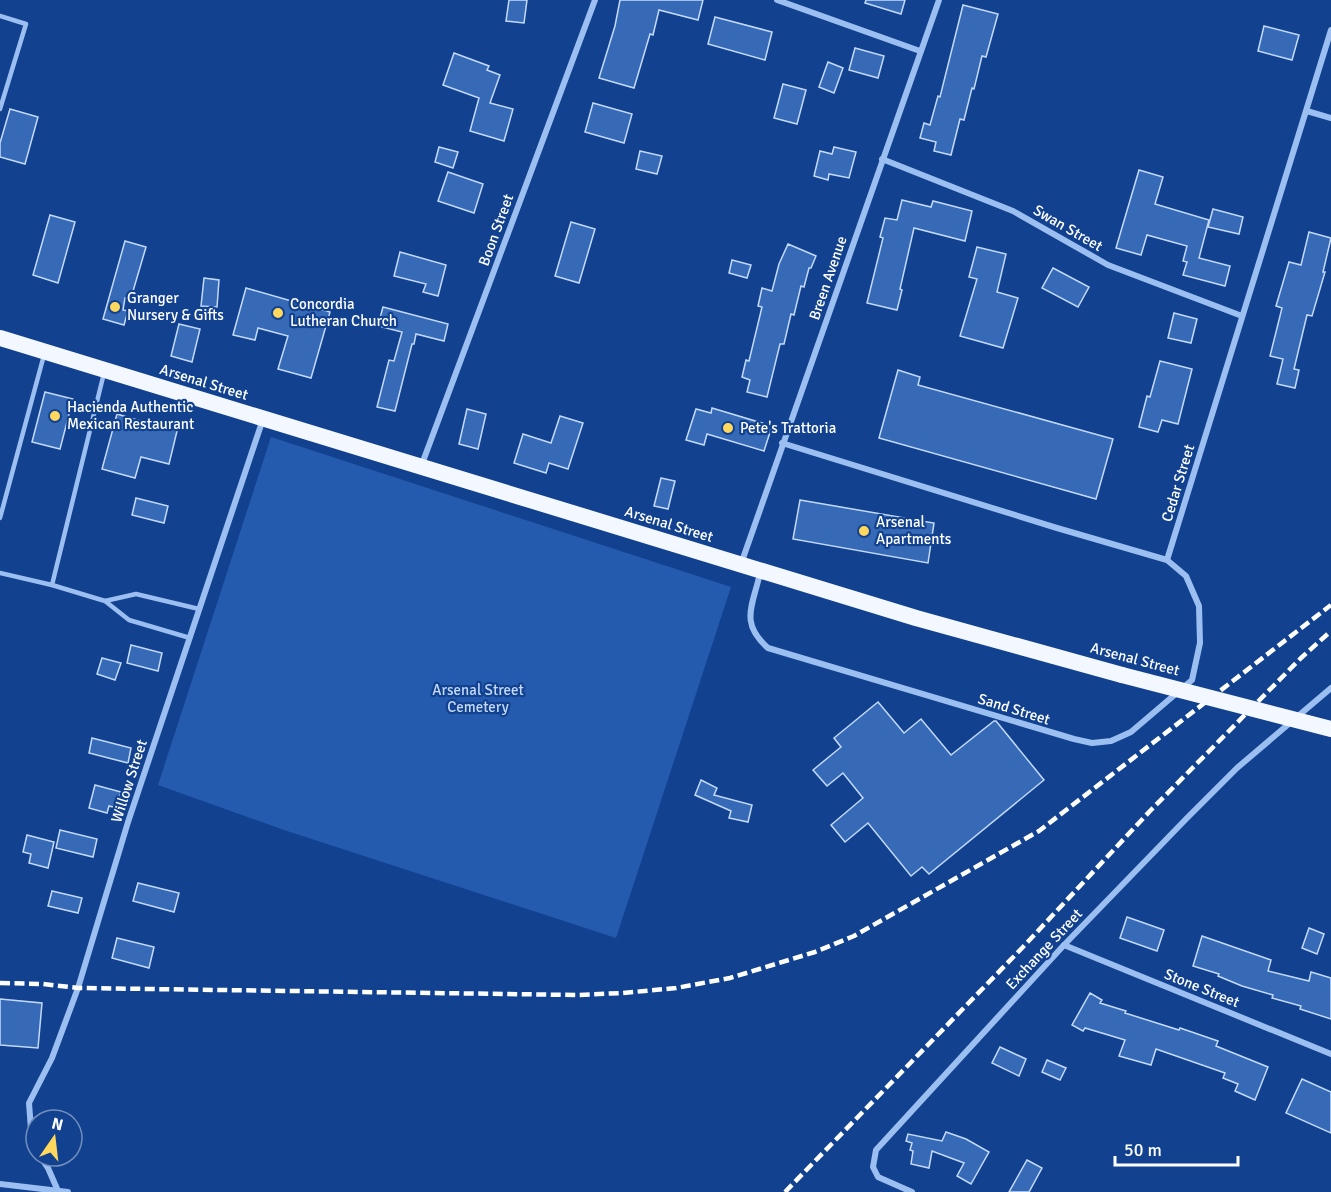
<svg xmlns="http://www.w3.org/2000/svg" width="1331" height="1192" font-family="Signika,sans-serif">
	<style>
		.green { fill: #245bae }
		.building { fill: #3669b6; stroke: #c3dafd; stroke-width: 1.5 }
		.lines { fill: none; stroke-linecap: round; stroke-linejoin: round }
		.service { stroke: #9cbff2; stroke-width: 4.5 }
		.minor { stroke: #9cbff2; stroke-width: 6 }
		.trunk { stroke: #f3f7ff; stroke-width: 16 }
		.rail { stroke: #fff; stroke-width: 4.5; stroke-dasharray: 10 4.5; stroke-linecap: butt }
		.trunk-bridge { stroke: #f3f7ff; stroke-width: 16 }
		.poi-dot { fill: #ffd85d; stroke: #12428f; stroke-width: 2 }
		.labels { text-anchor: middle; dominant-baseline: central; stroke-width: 4.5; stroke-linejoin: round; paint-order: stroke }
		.street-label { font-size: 15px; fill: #fff; stroke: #12428f }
		.poi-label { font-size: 15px; fill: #fff; stroke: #12428f; text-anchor: start }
		.park-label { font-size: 15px; fill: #c3dafd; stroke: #12428f }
	</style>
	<rect width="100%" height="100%" fill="#12428f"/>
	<!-- green -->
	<path class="green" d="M271,437L731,587L616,938L281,829L158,785Z"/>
	<!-- building -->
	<g class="building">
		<path d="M509,0H527L524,23L506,21Z"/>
		<path d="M620,0H703L698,20L659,10L653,35L650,34L634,88L599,78L615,26Z"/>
		<path d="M866,0H905L901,14L865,3Z"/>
		<path d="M963,5L998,14L986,57L982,56L974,89L972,88L964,120L960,119L951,155L934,151L936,142L920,138L924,123L930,125L938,96L940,97Z"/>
		<path d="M715,17L772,32L765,60L708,44Z"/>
		<path d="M1264,26L1299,35L1292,60L1258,51Z"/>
		<path d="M855,48L884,56L878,78L849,70Z"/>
		<path d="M454,53L489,66L487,70L500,75L490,103L513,109L504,141L470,131L479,98L443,85Z"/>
		<path d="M828,62L843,68L834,93L819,87Z"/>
		<path d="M783,84L806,90L797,124L774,118Z"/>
		<path d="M593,103L632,114L624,143L585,132Z"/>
		<path d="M10,109L38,117L25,164L0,157V143Z"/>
		<path d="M439,147L458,152L453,168L435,162Z"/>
		<path d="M834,147L856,152L849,178L829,174L828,180L814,176L820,151L832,154Z"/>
		<path d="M640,151L662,156L657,174L636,169Z"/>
		<path d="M1139,170L1163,177L1155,204L1209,220L1199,258L1230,266L1225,286L1183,275L1187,262L1183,261L1187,246L1147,235L1141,255L1116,248Z"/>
		<path d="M448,172L483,184L474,213L438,201Z"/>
		<path d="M902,200L931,207L933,201L972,211L965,241L914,228L900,289L902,290L897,310L867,303L883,238L880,237L885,218L897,220Z"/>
		<path d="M1213,209L1243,217L1239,234L1208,227Z"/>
		<path d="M50,215L75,222L58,283L33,275Z"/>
		<path d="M571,222L595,229L579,283L555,276Z"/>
		<path d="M1309,232L1331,238L1323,272H1325L1312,316L1307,315L1294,369L1299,370L1295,388L1277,384L1283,359L1270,356L1282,308L1276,306L1289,262L1301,265Z"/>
		<path d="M125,241L146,247L131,298H125L123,310L128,311L124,325L103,319Z"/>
		<path d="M788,244L816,256L811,268H809L804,287L801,286L794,315L791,314L784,344H780L767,397L747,392L750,380L742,377L746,360L749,361L762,307L758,306L762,288L772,291L779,264Z"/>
		<path d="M977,247L1006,254L997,292L1018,298L1003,348L960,336L977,279L969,277Z"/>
		<path d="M400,252L446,265L438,296L423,292L426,284L394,276Z"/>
		<path d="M732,260L751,265L747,278L729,273Z"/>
		<path d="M1053,268L1089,287L1078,307L1042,288Z"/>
		<path d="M204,278L219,280L217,307L201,306Z"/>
		<path d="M246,288L330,312L311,378L278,369L288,336L258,328L255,340L233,335Z"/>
		<path d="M383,307L448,324L444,341L416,334L414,344H412L395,411L377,407L389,360L394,361L402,332L378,326Z"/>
		<path d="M1174,313L1197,319L1191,343L1168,338Z"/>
		<path d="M179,324L200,329L192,362L171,356Z"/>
		<path d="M1160,361L1192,369L1178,424L1162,420L1158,432L1139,427L1147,396L1150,397Z"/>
		<path d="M898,370L920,377L918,385L1113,439L1096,499L879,438Z"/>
		<path d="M45,392L73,399L60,449L32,442Z"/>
		<path d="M712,408L772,426L764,451L707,434L704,445L686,440L696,409L711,413Z"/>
		<path d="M467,409L486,414L478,449L459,444Z"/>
		<path d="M117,414L158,426L159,423L178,427L169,464L141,457L135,478L102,469Z"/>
		<path d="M560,416L583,423L568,469L549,463L546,473L514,463L523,434L551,443Z"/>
		<path d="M661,478L675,481L668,509L654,506Z"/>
		<path d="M136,498L168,506L164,523L132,515Z"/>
		<path d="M800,500L934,523L928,563L793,539Z"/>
		<path d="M131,645L162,653L158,671L127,663Z"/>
		<path d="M102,658L121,663L115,680L97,674Z"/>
		<path d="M878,702L904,733L921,719L951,755L994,721H996L1044,780L929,874L922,867L911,876L868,823L845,842L831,825L863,798L843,773L827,786L813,770L841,747L834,738Z"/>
		<path d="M92,738L131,748L128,763L89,753Z"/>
		<path d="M701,780L717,788L714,795L752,805L748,822L729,818L731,811L695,795Z"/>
		<path d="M95,785L121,792L117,808L109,806L107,813L89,808Z"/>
		<path d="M60,830L97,839L93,857L56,848Z"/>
		<path d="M27,835L54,842L48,868L29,863L31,854L23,852Z"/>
		<path d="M138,883L179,893L174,912L133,901Z"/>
		<path d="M52,891L82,898L78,913L48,906Z"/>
		<path d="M1127,917L1164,930L1157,951L1120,938Z"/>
		<path d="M1309,928L1324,934L1317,954L1302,948Z"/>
		<path d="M1202,936L1271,960L1268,971L1309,981L1311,972L1331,978V1019L1300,1009L1301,1006L1272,998L1273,995L1242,986L1218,976L1219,974L1193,966Z"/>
		<path d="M117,938L154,947L149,968L112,958Z"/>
		<path d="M1090,993L1102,1000L1100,1003L1126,1011L1125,1013L1179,1030L1180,1028L1218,1041L1216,1046L1268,1067L1255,1100L1235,1091L1238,1084L1223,1078L1225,1073L1156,1049L1151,1065L1119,1056L1125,1040L1085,1028L1083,1031L1072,1025Z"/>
		<path d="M0,999L42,1003L38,1048L0,1045Z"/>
		<path d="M1000,1047L1026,1059L1019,1076L992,1063Z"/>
		<path d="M1047,1060L1066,1068L1060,1080L1042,1072Z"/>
		<path d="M1302,1079L1331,1092V1133L1286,1113Z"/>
		<path d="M946,1132L966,1139L989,1152L971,1184L957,1176L964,1163L932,1151L929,1168L911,1164L913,1151L910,1150L912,1143L906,1141L908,1134L942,1141Z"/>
		<path d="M1027,1160L1042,1168L1029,1192H1009Z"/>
	</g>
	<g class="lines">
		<!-- service -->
		<g class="service">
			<path d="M0,16L26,24L0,109"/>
			<path d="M104,373L52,585L105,601L129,620L190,638"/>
			<path d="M0,518L44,355"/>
			<path d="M0,573L52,585"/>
			<path d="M105,601L136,594L199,609"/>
		</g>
		<!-- minor -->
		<g class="minor">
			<path d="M777,0L920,51"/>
			<path d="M1307,111L1331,118"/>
			<path d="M882,159L1013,211L1108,265L1242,316"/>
			<path d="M422,464L595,0"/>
			<path d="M1167,560L1331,30"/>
			<path d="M741,564L939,0"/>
			<path d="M760,573C753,606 739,622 768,648L1074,739L1092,743L1111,741L1131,732L1192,680L1200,643L1199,606L1186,576L1167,560L1057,528L782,443"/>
			<path d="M1064,945L1331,1054"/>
			<path d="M36,1149L32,1143L29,1103L52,1058L78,988L128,822L263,419"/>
			<path d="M40,1156L48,1168L58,1191"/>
			<path d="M0,1184L68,1192"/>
			<path d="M912,1192L878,1177L873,1167L876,1150L1064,945L1187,818L1237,768L1331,688"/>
		</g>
		<!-- trunk -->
		<path class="trunk" d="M0,338L916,618L1122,675"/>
		<!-- rail -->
		<g class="rail">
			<path d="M0,983L43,984L78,988L577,995L623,993L676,988L730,978L815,952L854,936L1039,831L1331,605"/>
			<path d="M785,1192L1023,947L1150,811L1301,658L1331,631"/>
		</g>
		<!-- trunk-bridge -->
		<path class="trunk-bridge" d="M1122,675L1331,729"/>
	</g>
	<!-- markers -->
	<g class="poi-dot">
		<circle cx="115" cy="307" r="6"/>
		<circle cx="278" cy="313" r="6"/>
		<circle cx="55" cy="416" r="6"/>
		<circle cx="728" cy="428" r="6"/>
		<circle cx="864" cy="531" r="6"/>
	</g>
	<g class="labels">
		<!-- street labels -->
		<g class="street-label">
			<text transform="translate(1068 228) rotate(30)">Swan Street</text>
			<text transform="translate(496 230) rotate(-70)">Boon Street</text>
			<text transform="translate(828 278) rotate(-71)">Breen Avenue</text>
			<text transform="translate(204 382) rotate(17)">Arsenal Street</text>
			<text transform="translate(1178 483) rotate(-73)">Cedar Street</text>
			<text transform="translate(669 524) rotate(17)">Arsenal Street</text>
			<text transform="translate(1135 659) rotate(15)">Arsenal Street</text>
			<text transform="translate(1014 709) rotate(17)">Sand Street</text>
			<text transform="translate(129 781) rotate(-72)">Willow Street</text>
			<text transform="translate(1044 949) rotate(-47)">Exchange Street</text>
			<text transform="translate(1202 988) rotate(22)">Stone Street</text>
		</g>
		<!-- poi labels -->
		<g class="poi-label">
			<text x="127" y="298">Granger<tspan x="127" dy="17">Nursery &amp; Gifts</tspan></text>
			<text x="290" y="304">Concordia<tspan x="290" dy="17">Lutheran Church</tspan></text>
			<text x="67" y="407">Hacienda Authentic<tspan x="67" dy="17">Mexican Restaurant</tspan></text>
			<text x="740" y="428">Pete's Trattoria</text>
			<text x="876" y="522">Arsenal<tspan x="876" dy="17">Apartments</tspan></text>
		</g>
		<!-- park labels -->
		<g class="park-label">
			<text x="478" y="690">Arsenal Street<tspan x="478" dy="17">Cemetery</tspan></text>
		</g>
	</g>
	<!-- north arrow -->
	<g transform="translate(54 1138) rotate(14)"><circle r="28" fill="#12428f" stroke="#718ebc" stroke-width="1.5"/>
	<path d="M0-4.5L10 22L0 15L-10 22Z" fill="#ffd85d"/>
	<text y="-9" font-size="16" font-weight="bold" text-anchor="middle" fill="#ffffff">N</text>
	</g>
	<!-- scale -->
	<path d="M1115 1156v9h123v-9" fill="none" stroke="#ffffff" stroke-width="3"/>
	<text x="1124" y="1156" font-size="18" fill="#ffffff" stroke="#12428f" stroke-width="4.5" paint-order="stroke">50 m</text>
</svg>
